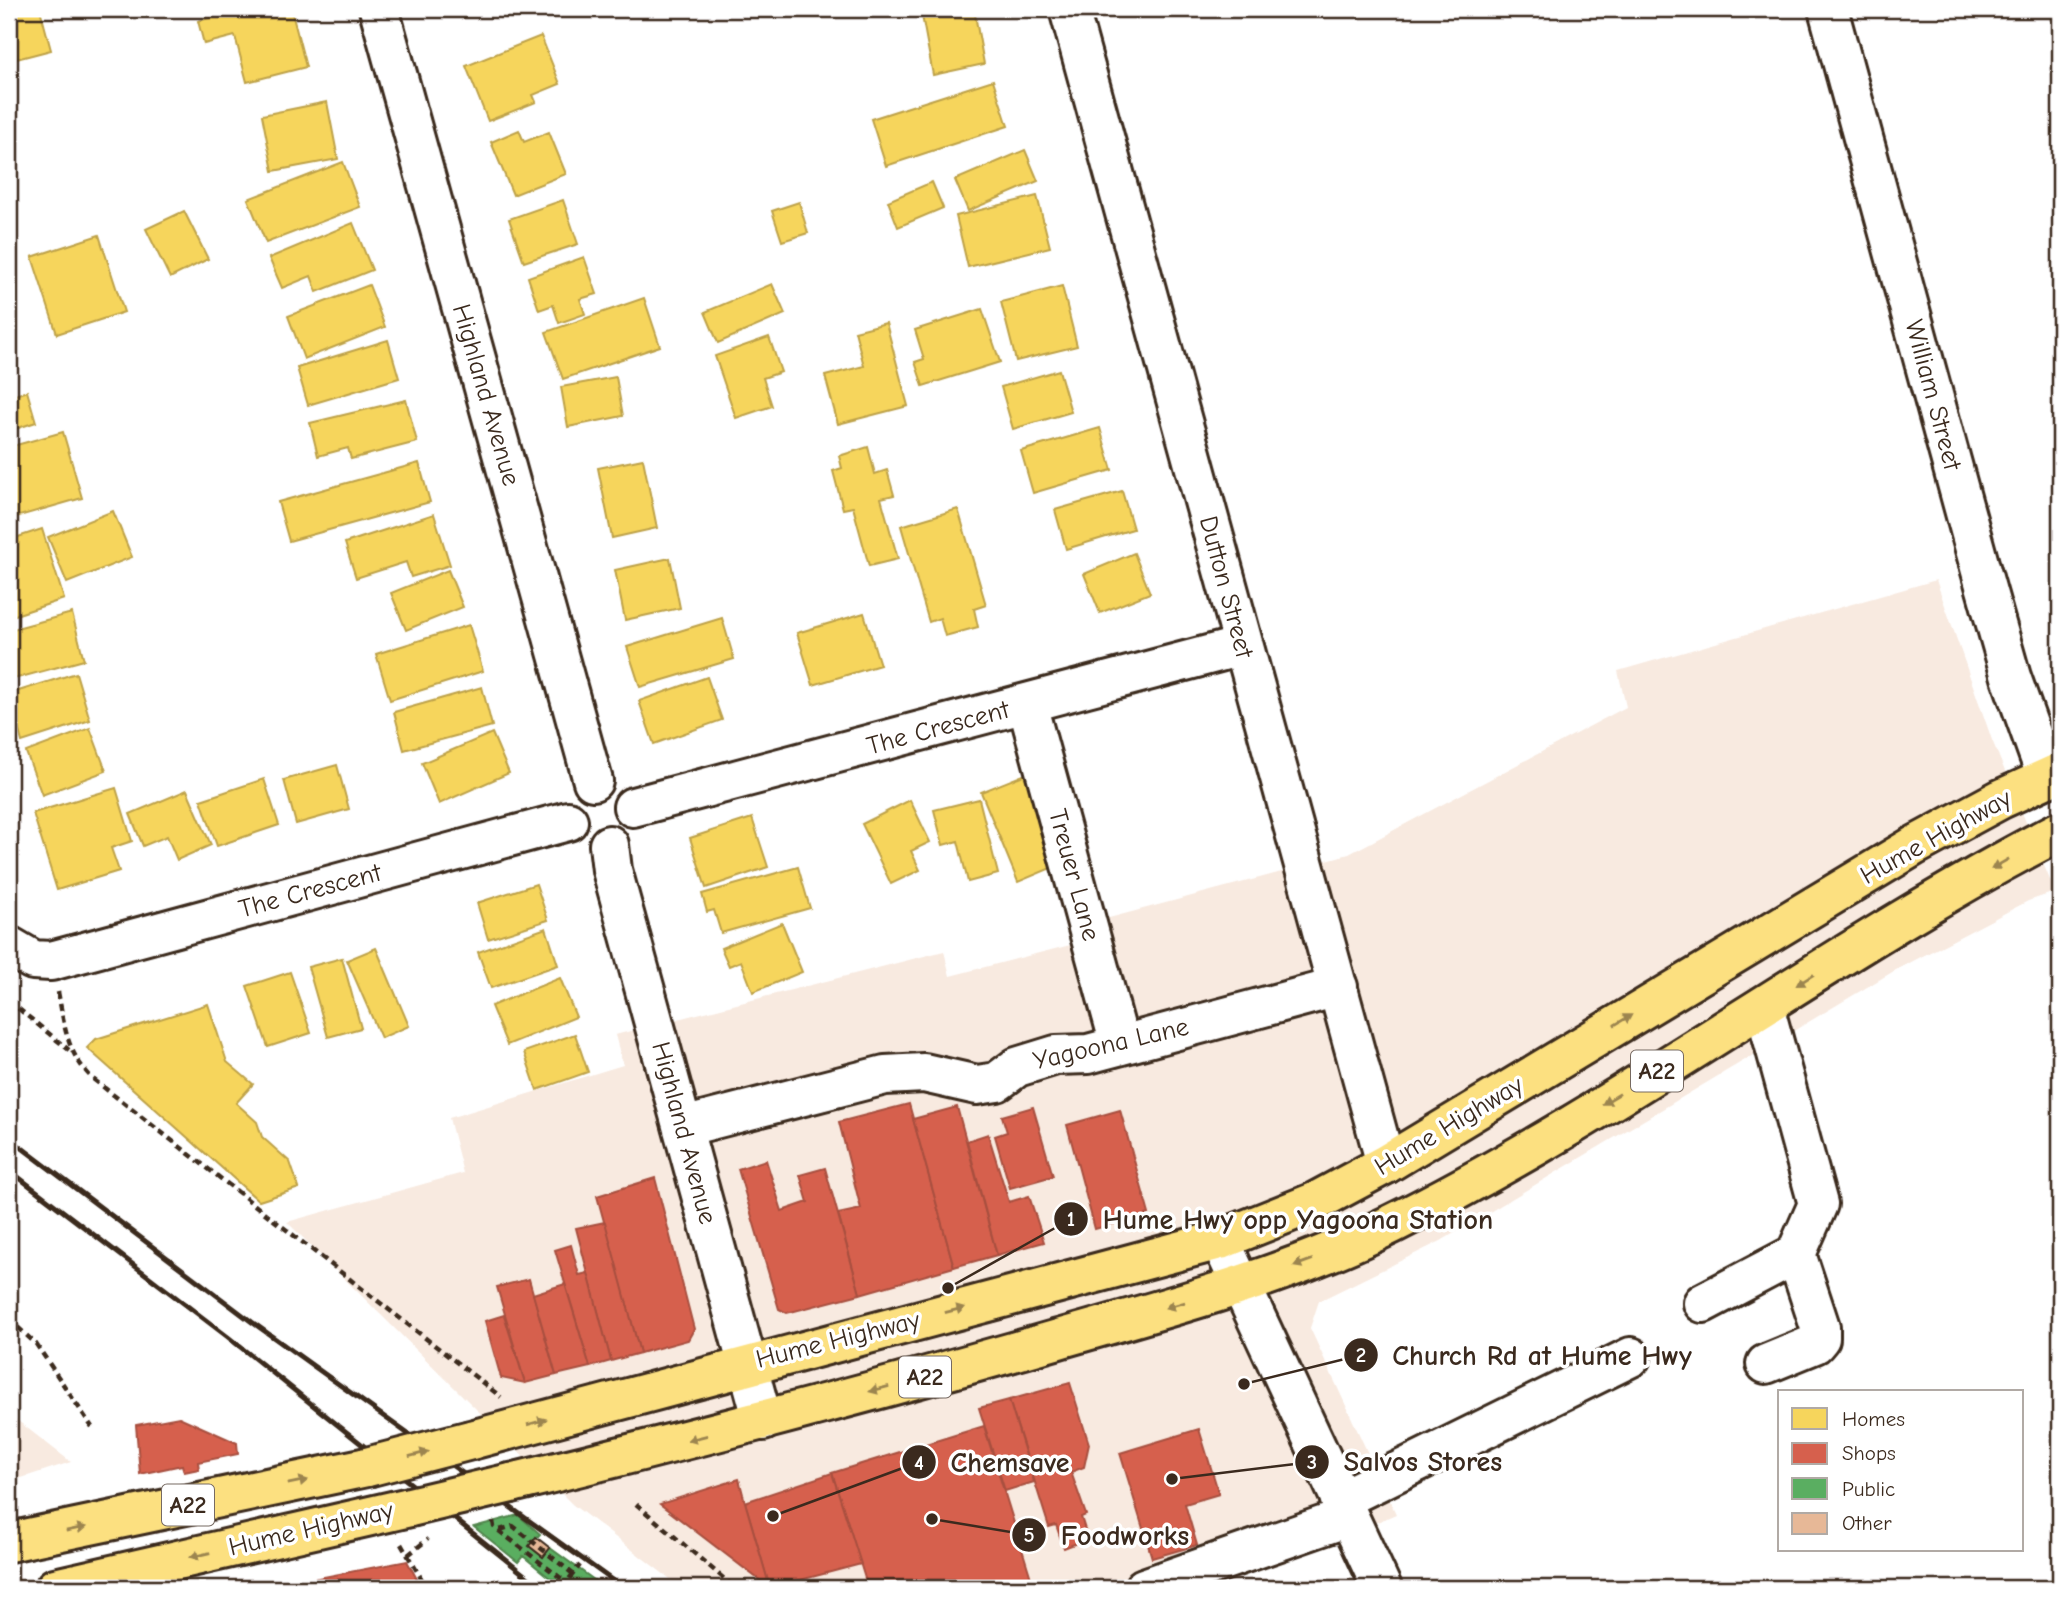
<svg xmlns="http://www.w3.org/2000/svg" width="2069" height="1597" font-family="'Comic Neue',sans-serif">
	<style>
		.built { fill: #f8eae0 }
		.homes { fill: #f6d55c; stroke: #bea249; stroke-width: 2 }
		.shops { fill: #d6604d; stroke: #a8503f; stroke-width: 2 }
		.public { fill: #5aae61; stroke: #51864d; stroke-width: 2 }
		.building { fill: #e7b897; stroke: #3b2a1e; stroke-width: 2 }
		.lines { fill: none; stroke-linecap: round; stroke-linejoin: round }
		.minor-casing { stroke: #3b2a1e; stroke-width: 44 }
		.highway-casing { stroke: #3b2a1e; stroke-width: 44 }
		.path { stroke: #3b2a1e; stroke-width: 4.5; stroke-dasharray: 7 5; stroke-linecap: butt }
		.minor { stroke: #fff; stroke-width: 38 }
		.highway { stroke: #fce080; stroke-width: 38 }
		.rail { stroke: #3b2a1e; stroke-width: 5 }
		.highway-bridge-casing { stroke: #3b2a1e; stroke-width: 44; stroke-linecap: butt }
		.highway-bridge { stroke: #fce080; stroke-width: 38 }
		.oneway { fill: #9c854f }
		.labels { text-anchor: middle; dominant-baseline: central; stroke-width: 7; stroke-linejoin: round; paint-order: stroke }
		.shield { fill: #fff; stroke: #766a62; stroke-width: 2 }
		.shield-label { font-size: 24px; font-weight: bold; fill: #3b2a1e }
		.street-label { font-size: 26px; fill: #3b2a1e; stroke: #fff }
		.leader { fill: none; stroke: #3b2a1e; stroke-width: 2.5 }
		.callout-dot { fill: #3b2a1e; stroke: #fff; stroke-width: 2.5 }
		.mark-label { font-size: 21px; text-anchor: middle; font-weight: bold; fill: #fff }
		.callout-label { font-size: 28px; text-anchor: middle; font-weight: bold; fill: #3b2a1e; stroke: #fff; stroke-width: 7; stroke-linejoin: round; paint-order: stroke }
	</style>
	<rect width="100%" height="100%" fill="#fff"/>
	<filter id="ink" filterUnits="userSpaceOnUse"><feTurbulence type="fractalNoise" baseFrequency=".0143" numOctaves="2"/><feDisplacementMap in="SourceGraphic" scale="14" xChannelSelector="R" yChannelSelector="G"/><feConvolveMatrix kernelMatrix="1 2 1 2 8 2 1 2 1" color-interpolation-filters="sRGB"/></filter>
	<g filter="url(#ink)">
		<!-- built -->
		<g class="built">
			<path d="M1936,580L1992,740L2055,892L2028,901L1894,971L1441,1241L1319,1301L1310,1328L1396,1514L1312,1550L1195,1588H682L573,1505L287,1222L463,1173L449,1118L623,1065L615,1035L944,951L950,976L1082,942L1079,926L1349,854L1626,707L1618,671Z"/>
			<path d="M9,1414L71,1462L9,1482Z"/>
		</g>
		<!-- homes -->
		<g class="homes">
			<path d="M30,9H40L51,50L9,61V15Z"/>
			<path d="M243,9H291L306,67L247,82L235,36L204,44L198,21Z"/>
			<path d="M461,9H502L463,17Z"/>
			<path d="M928,9H974L984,64L933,75L921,10Z"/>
			<path d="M541,36L560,84L533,95L536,102L488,121L466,66Z"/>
			<path d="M993,80L1008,126L886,166L871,119Z"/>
			<path d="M327,102L338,159L273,171L262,115Z"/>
			<path d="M519,130L524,142L549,132L566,174L513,195L491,142Z"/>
			<path d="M1025,150L1038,181L968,211L955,180Z"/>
			<path d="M343,162L360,207L266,243L248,199Z"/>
			<path d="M932,182L943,208L898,227L888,201Z"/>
			<path d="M1037,196L1050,247L968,267L956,216Z"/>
			<path d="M563,200L578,244L524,262L509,219Z"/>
			<path d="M799,202L808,233L782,241L772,211Z"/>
			<path d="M184,211L208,259L170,278L146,229Z"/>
			<path d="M353,223L372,270L317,292L311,276L282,288L269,258Z"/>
			<path d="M99,235L124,312L57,334L32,257Z"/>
			<path d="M584,257L597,294L580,299L585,314L559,323L553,305L539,310L528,277Z"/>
			<path d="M772,284L785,314L718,343L705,312Z"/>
			<path d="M369,285L385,327L304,359L288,316Z"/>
			<path d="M1062,286L1077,346L1016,361L1001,302Z"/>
			<path d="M644,298L660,346L563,379L546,332Z"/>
			<path d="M982,309L1000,362L923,386L915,362L924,359L915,330Z"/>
			<path d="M886,323L908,406L838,424L825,376L864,366L855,331Z"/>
			<path d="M769,337L781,372L763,378L772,406L736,418L715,356Z"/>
			<path d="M388,340L399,378L308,405L297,368Z"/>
			<path d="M1059,370L1071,412L1013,429L1001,387Z"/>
			<path d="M616,377L623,416L568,427L561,387Z"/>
			<path d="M27,391L36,422L9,431V397Z"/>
			<path d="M406,400L417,442L351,459L348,448L318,456L310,423Z"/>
			<path d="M1100,428L1112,470L1033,493L1021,451Z"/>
			<path d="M63,432L82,498L9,519V447Z"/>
			<path d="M868,447L875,474L887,470L894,495L881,498L898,559L869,566L853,507L843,509L833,471L842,468L839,456Z"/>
			<path d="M643,459L657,528L612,538L598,468Z"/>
			<path d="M419,463L430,502L289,541L278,502Z"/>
			<path d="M1122,491L1133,529L1066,549L1055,510Z"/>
			<path d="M958,509L986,605L974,609L978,627L945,636L940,618L929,622L901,526Z"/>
			<path d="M113,511L132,557L67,583L48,537Z"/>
			<path d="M434,514L450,565L411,577L406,562L356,578L345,543Z"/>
			<path d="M42,529L64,599L9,617V540Z"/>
			<path d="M1134,553L1150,593L1100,613L1084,574Z"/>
			<path d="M670,558L680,608L625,620L615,570Z"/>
			<path d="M448,570L463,607L406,630L391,593Z"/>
			<path d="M72,613L84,660L10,680L9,630Z"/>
			<path d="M864,613L880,665L813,685L797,633Z"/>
			<path d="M722,618L734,659L640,687L627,647Z"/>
			<path d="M469,625L483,671L390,700L376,654Z"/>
			<path d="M76,673L90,720L22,742L9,694Z"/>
			<path d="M707,677L722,720L654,744L639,701Z"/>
			<path d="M482,687L492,726L404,750L394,712Z"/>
			<path d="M90,728L106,771L42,795L26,752Z"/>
			<path d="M492,733L509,773L439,804L422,763Z"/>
			<path d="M337,765L349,809L296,824L284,780Z"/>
			<path d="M1026,774L1063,863L1018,882L981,792Z"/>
			<path d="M264,779L279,825L217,846L201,800Z"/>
			<path d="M116,788L132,841L111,848L119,871L57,890L33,813Z"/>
			<path d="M187,790L211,845L177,860L167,836L143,846L130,814Z"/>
			<path d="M979,799L998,874L968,882L958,841L943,845L934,810Z"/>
			<path d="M910,800L930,842L911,851L920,870L891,884L862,824Z"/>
			<path d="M752,818L768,867L706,888L690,838Z"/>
			<path d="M798,867L810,908L721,933L714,910L707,912L702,894Z"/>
			<path d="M536,884L548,920L488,939L477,903Z"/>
			<path d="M782,923L802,972L753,992L741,961L729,966L721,948Z"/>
			<path d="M546,928L558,965L491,988L478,952Z"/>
			<path d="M376,948L409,1026L381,1038L347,960Z"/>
			<path d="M342,958L361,1028L328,1037L308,967Z"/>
			<path d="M290,972L311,1033L268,1047L247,986Z"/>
			<path d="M560,978L576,1017L507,1045L491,1006Z"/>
			<path d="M208,1004L227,1062L253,1084L236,1103L257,1122L262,1137L290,1162L299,1188L259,1201L87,1048L96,1039Z"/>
			<path d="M575,1034L588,1072L537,1090L524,1052Z"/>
		</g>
		<!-- shops -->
		<g class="shops">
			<path d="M909,1104L954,1267L860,1294L838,1214L861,1209L839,1122Z"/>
			<path d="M957,1107L997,1255L954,1267L913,1119Z"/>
			<path d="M1033,1107L1053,1176L1010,1188L995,1136L1007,1132L1002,1116Z"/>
			<path d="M1120,1110L1149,1214L1095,1229L1067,1125Z"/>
			<path d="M988,1134L1009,1202L1029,1196L1044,1242L997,1255L967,1141Z"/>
			<path d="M766,1160L782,1211L808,1202L800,1175L825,1168L860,1294L787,1313L779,1309L738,1169Z"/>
			<path d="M655,1178L694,1329L688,1340L640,1353L597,1196Z"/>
			<path d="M605,1222L640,1353L611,1361L576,1228Z"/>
			<path d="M571,1245L579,1275L588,1273L611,1361L590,1367L555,1250Z"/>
			<path d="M529,1279L556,1375L525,1383L497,1287Z"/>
			<path d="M565,1284L590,1367L556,1375L533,1294Z"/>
			<path d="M504,1315L525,1383L501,1378L485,1321Z"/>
			<path d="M1070,1383L1089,1444L1084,1467L1071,1472L1086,1515L1081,1517L1088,1539L1064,1548L1056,1525L1049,1527L1009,1400Z"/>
			<path d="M1009,1400L1034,1482L1005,1491L979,1408Z"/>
			<path d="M179,1417L237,1443L238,1454L198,1462L199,1469L184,1472L182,1465L140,1474L136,1425Z"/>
			<path d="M984,1426L1034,1588H868L832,1473Z"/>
			<path d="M1199,1429L1219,1494L1185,1504L1197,1545L1152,1558L1120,1453Z"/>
			<path d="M832,1473L861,1564L770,1588L745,1502Z"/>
			<path d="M739,1479L745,1502L770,1588L660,1504Z"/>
			<path d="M407,1561L422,1588H266Z"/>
		</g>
		<!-- public -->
		<path class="public" d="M518,1515L540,1534L529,1546L543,1557L550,1548L605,1588H562L523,1556L518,1562L474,1527Z"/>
		<!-- building -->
		<path class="building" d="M536,1537L550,1548L543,1557L529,1546Z"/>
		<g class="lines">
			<!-- minor casing -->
			<g class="minor-casing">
				<g id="minor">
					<path d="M379,9L593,781"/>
					<path d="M1069,9L1386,1164"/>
					<path d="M1828,9L1981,571L2011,677L2047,778"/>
					<path d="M1027,704L1120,1045"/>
					<path d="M633,807L1242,646"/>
					<path d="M609,845L612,870L763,1421"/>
					<path d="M9,946L33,960L51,961L568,821"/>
					<path d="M683,1127L885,1075L924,1073L977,1085L997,1082L1017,1067L1056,1055L1088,1054L1338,987"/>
					<path d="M1220,1240L1382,1588"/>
					<path d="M1703,1303L1796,1254L1818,1204L1764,1006"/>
					<path d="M1766,1364L1815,1344L1820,1338V1327L1796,1254"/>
					<path d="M1340,1500L1631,1357"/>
					<path d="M1144,1588L1348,1517"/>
				</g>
			</g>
			<!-- highway casing -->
			<g class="highway-casing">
				<g id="highway">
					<path d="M471,1440L1220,1240L1315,1202L1386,1164L1914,846L2001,799L2060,772"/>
					<path d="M511,1483C694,1439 874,1392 1055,1340C1170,1307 1285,1277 1392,1224C1624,1109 1831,949 2060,831"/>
					<path d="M9,1542L367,1467"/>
					<path d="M55,1588L410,1507"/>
				</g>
			</g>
			<!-- path -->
			<g class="path">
				<path d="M58,992C65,1028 66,1052 93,1079L501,1397"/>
				<path d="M9,1001L69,1050"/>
				<path d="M9,1319L36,1344L92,1427"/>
				<path d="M636,1504L735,1588"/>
				<path d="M493,1521L494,1527L566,1582"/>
				<path d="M500,1530L513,1526L573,1574"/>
				<path d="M401,1544L427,1588"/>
				<path d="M408,1555L428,1539"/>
				<path d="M562,1588L580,1565"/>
			</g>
			<!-- minor -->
			<use href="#minor" class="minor"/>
			<!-- highway -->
			<use href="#highway" class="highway"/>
			<!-- rail -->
			<g class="rail">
				<path d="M9,1138L252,1322L623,1588"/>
				<path d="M9,1170L228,1337L541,1588"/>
			</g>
			<!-- highway-bridge casing -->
			<g class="highway-bridge-casing">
				<g id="highway-bridge">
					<path d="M367,1467L471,1440"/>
					<path d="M410,1507L511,1483"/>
				</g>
			</g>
			<!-- highway-bridge -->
			<use href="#highway-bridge" class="highway-bridge"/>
		</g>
		<!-- one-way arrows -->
		<defs><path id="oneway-solid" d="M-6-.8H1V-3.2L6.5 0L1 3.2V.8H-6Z" transform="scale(1.75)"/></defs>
		<g class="oneway">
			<use href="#oneway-solid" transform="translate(2000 864) rotate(150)"/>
			<use href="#oneway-solid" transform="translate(1805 980) rotate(148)"/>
			<use href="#oneway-solid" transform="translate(1623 1020) rotate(-31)"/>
			<use href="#oneway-solid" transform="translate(1611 1099) rotate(149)"/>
			<use href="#oneway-solid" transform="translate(1303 1263) rotate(160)"/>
			<use href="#oneway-solid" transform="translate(1175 1305) rotate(164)"/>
			<use href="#oneway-solid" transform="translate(955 1310) rotate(-14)"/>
			<use href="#oneway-solid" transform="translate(879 1389) rotate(165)"/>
			<use href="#oneway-solid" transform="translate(537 1422) rotate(-16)"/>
			<use href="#oneway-solid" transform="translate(697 1438) rotate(166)"/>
			<use href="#oneway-solid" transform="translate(419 1454) rotate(-14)"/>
			<use href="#oneway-solid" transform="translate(298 1482) rotate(-12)"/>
			<use href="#oneway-solid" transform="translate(76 1529) rotate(-12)"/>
			<use href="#oneway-solid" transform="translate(200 1555) rotate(167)"/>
		</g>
	</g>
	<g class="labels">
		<!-- shield labels -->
		<g class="shield">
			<rect x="1631" y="1050.5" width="52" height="41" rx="5"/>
			<rect x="899" y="1356.5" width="52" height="41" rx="5"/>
			<rect x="162" y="1484.5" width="52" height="41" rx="5"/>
		</g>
		<g class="shield-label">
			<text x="1657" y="1071">A22</text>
			<text x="925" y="1377">A22</text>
			<text x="188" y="1505">A22</text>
		</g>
		<!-- street labels -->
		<g class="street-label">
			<text transform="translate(486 395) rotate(74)">Highland Avenue</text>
			<text transform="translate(1933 395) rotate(75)">William Street</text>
			<text transform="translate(1226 587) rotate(75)">Dutton Street</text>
			<text transform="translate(938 728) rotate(-15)">The Crescent</text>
			<text transform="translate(1936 837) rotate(-29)">Hume Highway</text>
			<text transform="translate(1074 875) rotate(75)">Treuer Lane</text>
			<text transform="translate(310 891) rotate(-15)">The Crescent</text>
			<text transform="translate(1111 1044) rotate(-13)">Yagoona Lane</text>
			<text transform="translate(1449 1126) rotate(-31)">Hume Highway</text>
			<text transform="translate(684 1133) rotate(75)">Highland Avenue</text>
			<text transform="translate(838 1340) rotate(-14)">Hume Highway</text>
			<text transform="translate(311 1529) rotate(-13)">Hume Highway</text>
		</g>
	</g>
	<!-- callouts -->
	<path class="leader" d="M948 1288L1071 1219M1244 1384L1361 1355M1172 1479L1312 1462M773 1516L919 1462M932 1519L1029 1535"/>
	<g class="callout-dot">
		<circle cx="948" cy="1288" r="7"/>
		<circle cx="1244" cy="1384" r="7"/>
		<circle cx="1172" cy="1479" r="7"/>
		<circle cx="773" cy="1516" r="7"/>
		<circle cx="932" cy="1519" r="7"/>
		<circle cx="1071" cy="1219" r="18"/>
		<circle cx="1361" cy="1355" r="18"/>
		<circle cx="1312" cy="1462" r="18"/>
		<circle cx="919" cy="1462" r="18"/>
		<circle cx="1029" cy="1535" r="18"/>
	</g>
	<g class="mark-label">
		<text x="1071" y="1226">1</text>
		<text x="1361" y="1362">2</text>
		<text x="1312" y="1469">3</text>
		<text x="919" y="1470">4</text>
		<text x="1029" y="1542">5</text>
	</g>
	<g class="callout-label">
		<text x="1298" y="1229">Hume Hwy opp Yagoona Station</text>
		<text x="1542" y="1365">Church Rd at Hume Hwy</text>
		<text x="1423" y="1471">Salvos Stores</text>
		<text x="1010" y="1472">Chemsave</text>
		<text x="1125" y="1545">Foodworks</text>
	</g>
	<!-- margin -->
	<rect width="2069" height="1597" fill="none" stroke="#fff" stroke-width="35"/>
	<rect x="18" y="18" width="2034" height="1562" fill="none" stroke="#3b2a1e" stroke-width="2.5" filter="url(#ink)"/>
	<!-- legend -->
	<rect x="1778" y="1390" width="245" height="161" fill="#ffffff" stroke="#b1aaa5" stroke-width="2"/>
	<rect x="1792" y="1408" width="35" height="21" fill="#f6d55c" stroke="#b1aaa5" stroke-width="2"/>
	<text x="1842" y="1426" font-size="21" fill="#3b2a1e">Homes</text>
	<rect x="1792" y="1443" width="35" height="21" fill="#d6604d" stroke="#b1aaa5" stroke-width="2"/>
	<text x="1842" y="1460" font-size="21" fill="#3b2a1e">Shops</text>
	<rect x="1792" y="1478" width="35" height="21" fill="#5aae61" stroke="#b1aaa5" stroke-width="2"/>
	<text x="1842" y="1496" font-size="21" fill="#3b2a1e">Public</text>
	<rect x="1792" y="1513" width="35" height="21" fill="#e7b897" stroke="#b1aaa5" stroke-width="2"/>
	<text x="1842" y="1530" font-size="21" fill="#3b2a1e">Other</text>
</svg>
